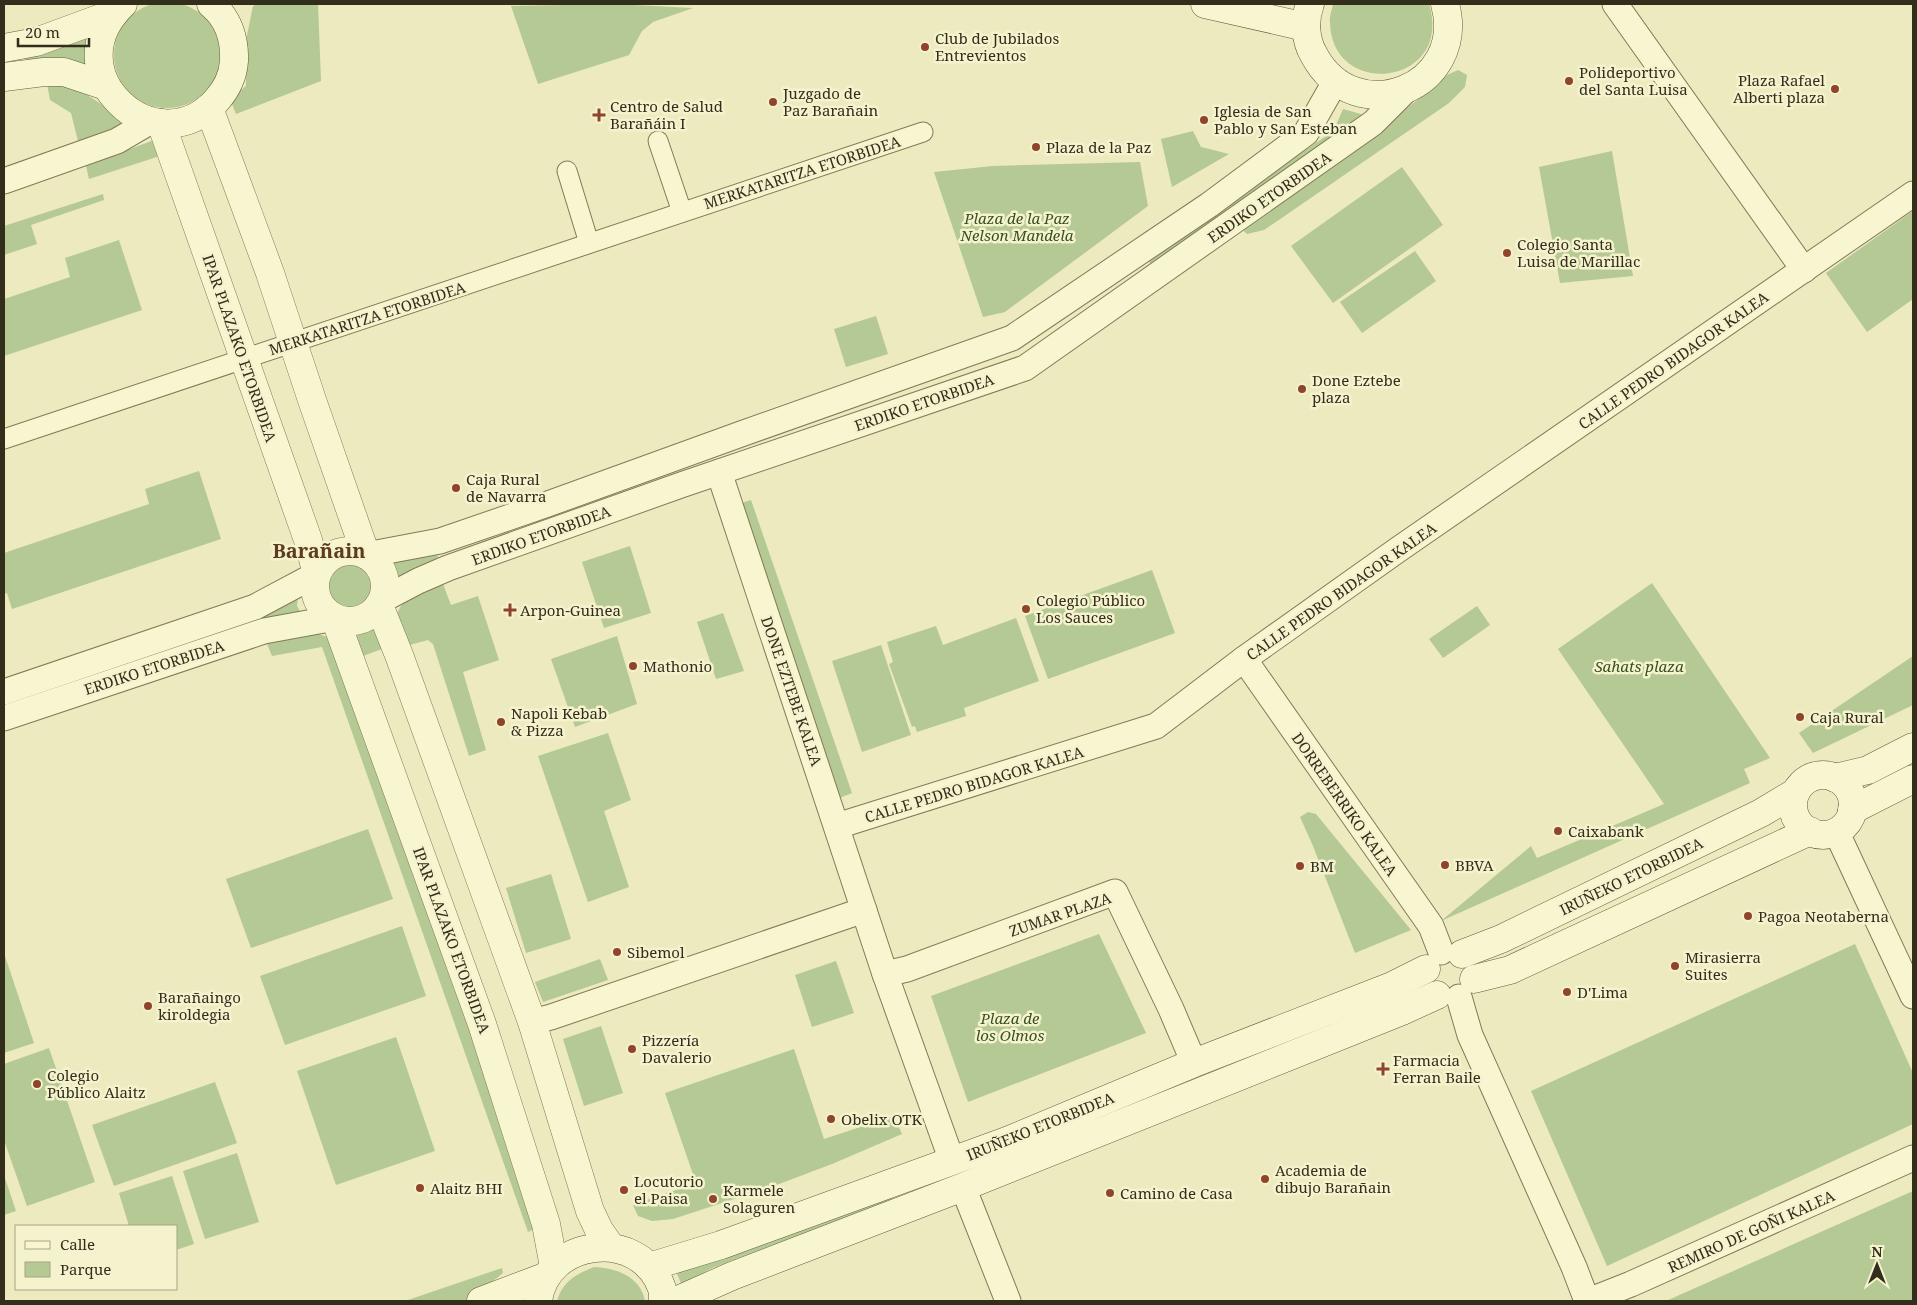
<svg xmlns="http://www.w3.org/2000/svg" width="1917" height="1305" font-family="'Noto Serif',serif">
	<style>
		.green { fill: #b4c993 }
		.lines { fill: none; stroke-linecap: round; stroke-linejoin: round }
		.pedestrian-casing { stroke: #837a57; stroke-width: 21 }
		.minor-casing { stroke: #837a57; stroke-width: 27 }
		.tertiary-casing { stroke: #837a57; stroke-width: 29 }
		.secondary-casing { stroke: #655b3b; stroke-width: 29 }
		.pedestrian { stroke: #f7f6d0; stroke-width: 19 }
		.minor { stroke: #f7f6d0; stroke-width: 25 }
		.tertiary { stroke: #f7f6d0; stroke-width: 28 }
		.secondary { stroke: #f7f6d0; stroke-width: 28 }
		.poi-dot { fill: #90442a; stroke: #f4f3cd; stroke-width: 2 }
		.labels { text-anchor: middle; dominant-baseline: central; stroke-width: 5; stroke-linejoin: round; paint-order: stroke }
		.poi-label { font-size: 15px; fill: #332d1c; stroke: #f4f3cd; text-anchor: start }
		.street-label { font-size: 15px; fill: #332d1c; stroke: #f4f3cd }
		.park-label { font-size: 15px; font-style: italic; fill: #384f23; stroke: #f4f3cd }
		.district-label { font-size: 20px; font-weight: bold; fill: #5e3c1d; stroke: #f4f3cd }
	</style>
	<rect width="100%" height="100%" fill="#eceabe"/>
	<!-- green -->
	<g class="green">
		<circle cx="167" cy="55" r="53"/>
		<path d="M257,4H318L321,81L236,114L230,99L246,86L245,45L253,6Z"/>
		<path d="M614,4L693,8L653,22L642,31L629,55L538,84L511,6Z"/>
		<path d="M1333,4H1429C1454,86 1332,100 1330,23C1329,17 1332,10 1333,4Z"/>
		<path d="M90,34L87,69L27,63L26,53Z"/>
		<path d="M1458,70L1467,75L1465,87L1449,103L1264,230L1247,234L1240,227L1423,96L1447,75Z"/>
		<path d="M64,83C86,93 104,104 121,121L118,131L79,145L71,113L50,100L47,84Z"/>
		<path d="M1343,109L1368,116L1151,265L1148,259L1326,136L1337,123Z"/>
		<path d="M1193,131L1201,147L1229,154L1172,187L1161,139Z"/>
		<path d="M154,140L163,155L89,179L86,166Z"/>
		<path d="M1612,151L1633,276L1560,283L1539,167Z"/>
		<path d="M1140,162L1148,206L1005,312L983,317L934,172L993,166Z"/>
		<path d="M1402,167L1443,225L1333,303L1291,246Z"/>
		<path d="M103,194L104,200L31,225L37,244L4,255V226Z"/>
		<path d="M1913,211V299L1867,332L1826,273Z"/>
		<path d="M119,240L142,310L4,356V299L70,277L65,258Z"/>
		<path d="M1415,251L1436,281L1362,333L1340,302Z"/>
		<path d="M876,316L888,354L846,367L834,329Z"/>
		<path d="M199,471L221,539L12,609L7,593L4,594V553L149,504L145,489Z"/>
		<path d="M751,500L852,793L837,799L735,505Z"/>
		<path d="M630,546L651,613L604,628L582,562Z"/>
		<path d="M436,552L439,559L397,583L389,561Z"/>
		<circle cx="350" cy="587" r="26"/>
		<path d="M1152,570L1175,633L1048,679L1025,616Z"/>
		<path d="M1652,583L1770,758L1744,769L1750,783L1441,921L1531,846L1537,858L1664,804L1558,649Z"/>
		<path d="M443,584L451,605L478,596L499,660L463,672L486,750L469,756L433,644L428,640L406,646C403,639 397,628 397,620C396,597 426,590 443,584Z"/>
		<path d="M298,595L297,606L301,613L264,620L261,612Z"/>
		<path d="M1477,606L1490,625L1443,658L1429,639Z"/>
		<path d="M723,613L744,671L716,679L697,622Z"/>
		<path d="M1016,618L1039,681L964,708L966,716L917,732L915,726L912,727L889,664L893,662L887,642L936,626L943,645Z"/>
		<path d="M374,627L382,649L363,656L354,634Z"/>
		<path d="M310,631L333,639L417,871L536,1228L528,1232L322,647L272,656L265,639Z"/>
		<path d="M617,636L637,704L575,727L551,659Z"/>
		<path d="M881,645L911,735L862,752L832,661Z"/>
		<path d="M1913,656V705L1813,753L1799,733Z"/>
		<path d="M608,733L631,800L604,811L629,887L588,902L538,756Z"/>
		<path d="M1308,812L1316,814L1411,930L1355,953L1313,846L1300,817Z"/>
		<path d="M368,829L393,899L251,948L226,879Z"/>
		<path d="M551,874L571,939L526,953L506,888Z"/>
		<path d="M402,926L426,996L285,1045L260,976Z"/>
		<path d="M1099,934L1146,1033L968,1102L931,996Z"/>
		<path d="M1855,944L1913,1073V1124L1607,1266L1531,1091Z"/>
		<path d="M4,953L34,1043L4,1053Z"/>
		<path d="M600,959L608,980L543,1002L535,982Z"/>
		<path d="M836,961L854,1013L812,1027L795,975Z"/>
		<path d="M601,1026L623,1093L584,1106L563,1039Z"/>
		<path d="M396,1037L435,1151L336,1185L297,1071Z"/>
		<path d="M49,1048L95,1182L27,1206L4,1140V1064Z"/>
		<path d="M794,1049L824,1139L894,1116L902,1134L832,1164L771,1187L673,1219L652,1221L638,1216L633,1205L696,1183L665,1093Z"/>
		<path d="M215,1082L237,1143L114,1186L92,1125Z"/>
		<path d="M237,1153L259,1222L205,1239L183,1171Z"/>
		<path d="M4,1175L16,1211L4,1215Z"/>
		<path d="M172,1176L194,1244L176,1250V1226H129L119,1193Z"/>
		<path d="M1913,1191V1301H1666Z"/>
		<path d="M890,1194L894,1201L735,1259L710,1269L682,1286L676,1271L700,1266Z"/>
		<path d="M594,1267C616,1268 640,1276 645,1301H557C562,1282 576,1274 594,1267Z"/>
		<path d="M502,1268L503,1273L469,1301H405Z"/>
	</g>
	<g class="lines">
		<!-- pedestrian casing -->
		<g class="pedestrian-casing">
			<g id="pedestrian">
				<path d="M658,141L682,212"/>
				<path d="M567,171L589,243"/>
				<path d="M4,439L923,132"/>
			</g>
		</g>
		<!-- minor casing -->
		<g class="minor-casing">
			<g id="minor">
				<path d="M1615,4L1804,270"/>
				<path d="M4,181L117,141L151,121"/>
				<path d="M719,472L885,974L952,1161"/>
				<path d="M366,555L440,541L545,505L741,434L1012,338L1209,205L1306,133L1335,82"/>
				<path d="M382,600L418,581L448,568L681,485L1025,368L1373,123L1405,91"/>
				<path d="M1244,659L1431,926L1441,952"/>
				<path d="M4,692L255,607L317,574"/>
				<path d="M4,718L264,631L335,618"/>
				<path d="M837,826L1156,726L1244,659L1399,549L1913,194"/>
				<path d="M1836,831L1913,996"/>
				<path d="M885,974L907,969L1115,892L1171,1009L1194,1063"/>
				<path d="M1459,997L1470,1035L1574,1267L1587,1301"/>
				<path d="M532,1022L551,1017L864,910"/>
				<path d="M963,1187L1008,1301"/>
				<path d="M1588,1301L1631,1284L1913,1158"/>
			</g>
		</g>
		<!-- tertiary casing -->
		<g class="tertiary-casing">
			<g id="tertiary">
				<path d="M209,108L270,273L312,400L366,555"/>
				<path d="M161,123L308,540L317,574"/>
				<circle cx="350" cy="586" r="35"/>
				<path d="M379,605L399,655L532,1022L590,1211L599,1230L611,1247"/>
				<path d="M335,618L482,1024L546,1224L554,1267"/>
			</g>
		</g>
		<!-- secondary casing -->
		<g class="secondary-casing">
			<g id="secondary">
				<path d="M123,4C51,73 156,167 216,101C226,90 233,77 234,61C235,39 228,18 211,4"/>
				<path d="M1205,4L1306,27"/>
				<path d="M1310,4C1304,20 1305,40 1314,55C1355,132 1468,88 1445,4"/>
				<path d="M4,48L36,42L112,14"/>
				<path d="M4,77L44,72H64L106,86"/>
				<circle cx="1823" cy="805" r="30"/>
				<path d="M1835,778L1868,770L1913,747"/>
				<path d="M1852,810L1913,779"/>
				<path d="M1462,954L1501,939L1761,813L1796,792"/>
				<path d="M1474,979L1510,970L1810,831"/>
				<path d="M649,1267L721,1245L1007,1141L1194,1063L1392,986L1426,969"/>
				<path d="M481,1301L547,1276"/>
				<path d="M538,1301C546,1238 639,1228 661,1286C663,1290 663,1297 663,1301"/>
				<path d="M676,1301L732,1276L963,1187L1402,1011L1437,995"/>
			</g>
		</g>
		<!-- pedestrian -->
		<use href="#pedestrian" class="pedestrian"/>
		<!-- minor -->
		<use href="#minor" class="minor"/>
		<!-- tertiary -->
		<use href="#tertiary" class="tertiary"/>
		<!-- secondary -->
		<use href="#secondary" class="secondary"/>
	</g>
	<!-- markers -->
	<g class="poi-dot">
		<circle cx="925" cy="47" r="5"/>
		<circle cx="1569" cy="81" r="5"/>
		<circle cx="1835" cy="89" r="5"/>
		<circle cx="773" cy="102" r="5"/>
		<path d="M596.5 107.5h5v5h5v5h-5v5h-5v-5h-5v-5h5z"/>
		<circle cx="1204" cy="120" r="5"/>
		<circle cx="1036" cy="147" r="5"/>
		<circle cx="1507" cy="253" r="5"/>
		<circle cx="1302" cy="389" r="5"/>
		<circle cx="456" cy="488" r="5"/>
		<circle cx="1026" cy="609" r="5"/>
		<path d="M507.5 602.5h5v5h5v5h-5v5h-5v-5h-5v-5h5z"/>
		<circle cx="633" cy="666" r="5"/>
		<circle cx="1800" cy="717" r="5"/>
		<circle cx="501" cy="722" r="5"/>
		<circle cx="1558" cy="831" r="5"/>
		<circle cx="1445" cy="865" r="5"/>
		<circle cx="1300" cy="866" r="5"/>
		<circle cx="1748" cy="916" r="5"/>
		<circle cx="617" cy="952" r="5"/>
		<circle cx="1675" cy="966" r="5"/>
		<circle cx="1567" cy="992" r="5"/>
		<circle cx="148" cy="1006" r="5"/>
		<circle cx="632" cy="1049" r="5"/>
		<path d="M1380.5 1061.5h5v5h5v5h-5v5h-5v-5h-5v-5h5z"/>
		<circle cx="37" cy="1084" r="5"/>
		<circle cx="831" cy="1119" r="5"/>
		<circle cx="1265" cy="1179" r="5"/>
		<circle cx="420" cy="1188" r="5"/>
		<circle cx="624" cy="1190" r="5"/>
		<circle cx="1110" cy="1193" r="5"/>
		<circle cx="713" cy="1199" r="5"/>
	</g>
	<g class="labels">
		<!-- poi labels -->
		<g class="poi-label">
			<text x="935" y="38">Club de Jubilados<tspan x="935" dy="17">Entrevientos</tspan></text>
			<text x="1579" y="72">Polideportivo<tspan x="1579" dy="17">del Santa Luisa</tspan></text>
			<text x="1825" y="80" text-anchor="end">Plaza Rafael<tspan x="1825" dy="17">Alberti plaza</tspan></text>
			<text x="783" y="93">Juzgado de<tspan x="783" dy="17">Paz Barañain</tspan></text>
			<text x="610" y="106">Centro de Salud<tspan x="610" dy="17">Barañáin I</tspan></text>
			<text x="1214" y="111">Iglesia de San<tspan x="1214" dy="17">Pablo y San Esteban</tspan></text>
			<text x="1046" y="147">Plaza de la Paz</text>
			<text x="1517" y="244">Colegio Santa<tspan x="1517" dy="17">Luisa de Marillac</tspan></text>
			<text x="1312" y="380">Done Eztebe<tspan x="1312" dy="17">plaza</tspan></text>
			<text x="466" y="479">Caja Rural<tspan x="466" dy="17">de Navarra</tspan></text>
			<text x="1036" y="600">Colegio Público<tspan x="1036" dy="17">Los Sauces</tspan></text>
			<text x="520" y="610">Arpon-Guinea</text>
			<text x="643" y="666">Mathonio</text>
			<text x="511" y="713">Napoli Kebab<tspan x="511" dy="17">&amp; Pizza</tspan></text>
			<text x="1810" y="717">Caja Rural</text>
			<text x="1568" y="831">Caixabank</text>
			<text x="1455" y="865">BBVA</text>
			<text x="1310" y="866">BM</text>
			<text x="1758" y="916">Pagoa Neotaberna</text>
			<text x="627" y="952">Sibemol</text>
			<text x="1685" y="957">Mirasierra<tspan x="1685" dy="17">Suites</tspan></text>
			<text x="1577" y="992">D'Lima</text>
			<text x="158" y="997">Barañaingo<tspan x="158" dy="17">kiroldegia</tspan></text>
			<text x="642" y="1040">Pizzería<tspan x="642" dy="17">Davalerio</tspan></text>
			<text x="1393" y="1060">Farmacia<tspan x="1393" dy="17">Ferran Baile</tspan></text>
			<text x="47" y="1075">Colegio<tspan x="47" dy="17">Público Alaitz</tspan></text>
			<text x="841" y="1119">Obelix OTK</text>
			<text x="1275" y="1170">Academia de<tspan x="1275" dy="17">dibujo Barañain</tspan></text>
			<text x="634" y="1181">Locutorio<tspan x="634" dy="17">el Paisa</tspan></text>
			<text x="430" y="1188">Alaitz BHI</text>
			<text x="723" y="1190">Karmele<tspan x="723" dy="17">Solaguren</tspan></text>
			<text x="1120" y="1193">Camino de Casa</text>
		</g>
		<!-- street labels -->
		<g class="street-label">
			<text transform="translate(802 172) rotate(-18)">MERKATARITZA ETORBIDEA</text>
			<text transform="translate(1269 197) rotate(-35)">ERDIKO ETORBIDEA</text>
			<text transform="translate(367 318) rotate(-18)">MERKATARITZA ETORBIDEA</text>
			<text transform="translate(240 348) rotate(71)">IPAR PLAZAKO ETORBIDEA</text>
			<text transform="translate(1673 360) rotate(-35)">CALLE PEDRO BIDAGOR KALEA</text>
			<text transform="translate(924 402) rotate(-19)">ERDIKO ETORBIDEA</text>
			<text transform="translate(541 535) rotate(-20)">ERDIKO ETORBIDEA</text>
			<text transform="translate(1341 591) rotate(-35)">CALLE PEDRO BIDAGOR KALEA</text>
			<text transform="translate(154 667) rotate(-18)">ERDIKO ETORBIDEA</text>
			<text transform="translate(792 691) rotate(71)">DONE EZTEBE KALEA</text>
			<text transform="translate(974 784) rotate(-17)">CALLE PEDRO BIDAGOR KALEA</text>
			<text transform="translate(1345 804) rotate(55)">DORREBERRIKO KALEA</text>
			<text transform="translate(1631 876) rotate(-26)">IRUÑEKO ETORBIDEA</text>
			<text transform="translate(1060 914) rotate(-19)">ZUMAR PLAZA</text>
			<text transform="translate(452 940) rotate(70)">IPAR PLAZAKO ETORBIDEA</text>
			<text transform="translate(1040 1126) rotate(-22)">IRUÑEKO ETORBIDEA</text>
			<text transform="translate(1751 1231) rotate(-24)">REMIRO DE GOÑI KALEA</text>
		</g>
		<!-- park labels -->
		<g class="park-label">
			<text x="1017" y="218">Plaza de la Paz<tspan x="1017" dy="17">Nelson Mandela</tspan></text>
			<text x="1639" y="666">Sahats plaza</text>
			<text x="1010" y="1018">Plaza de<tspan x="1010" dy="17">los Olmos</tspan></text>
		</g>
		<!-- district labels -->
		<g class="district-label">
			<text x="319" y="550">Barañain</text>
		</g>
	</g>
	<!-- border -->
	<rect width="1917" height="1305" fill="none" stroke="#332d1c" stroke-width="10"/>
	<!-- legend -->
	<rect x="15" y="1225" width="162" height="65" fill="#f4f3cd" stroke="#a7a486"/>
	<rect x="25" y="1241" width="25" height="8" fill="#f7f6d0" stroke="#a7a486"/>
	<text x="60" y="1250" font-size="15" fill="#332d1c">Calle</text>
	<rect x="25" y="1262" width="25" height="15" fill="#b4c993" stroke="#a7a486"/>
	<text x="60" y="1275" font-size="15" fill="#332d1c">Parque</text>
	<!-- north arrow -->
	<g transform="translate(1877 1265)" stroke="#f4f3cd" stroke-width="4" paint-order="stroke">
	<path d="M0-4L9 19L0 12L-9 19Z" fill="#332d1c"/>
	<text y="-8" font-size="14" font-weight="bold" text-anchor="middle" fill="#332d1c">N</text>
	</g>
	<!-- scale -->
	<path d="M18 38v8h71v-8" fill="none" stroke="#332d1c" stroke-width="2.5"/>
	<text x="25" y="38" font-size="15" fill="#332d1c" stroke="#f4f3cd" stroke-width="4" paint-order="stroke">20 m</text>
</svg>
